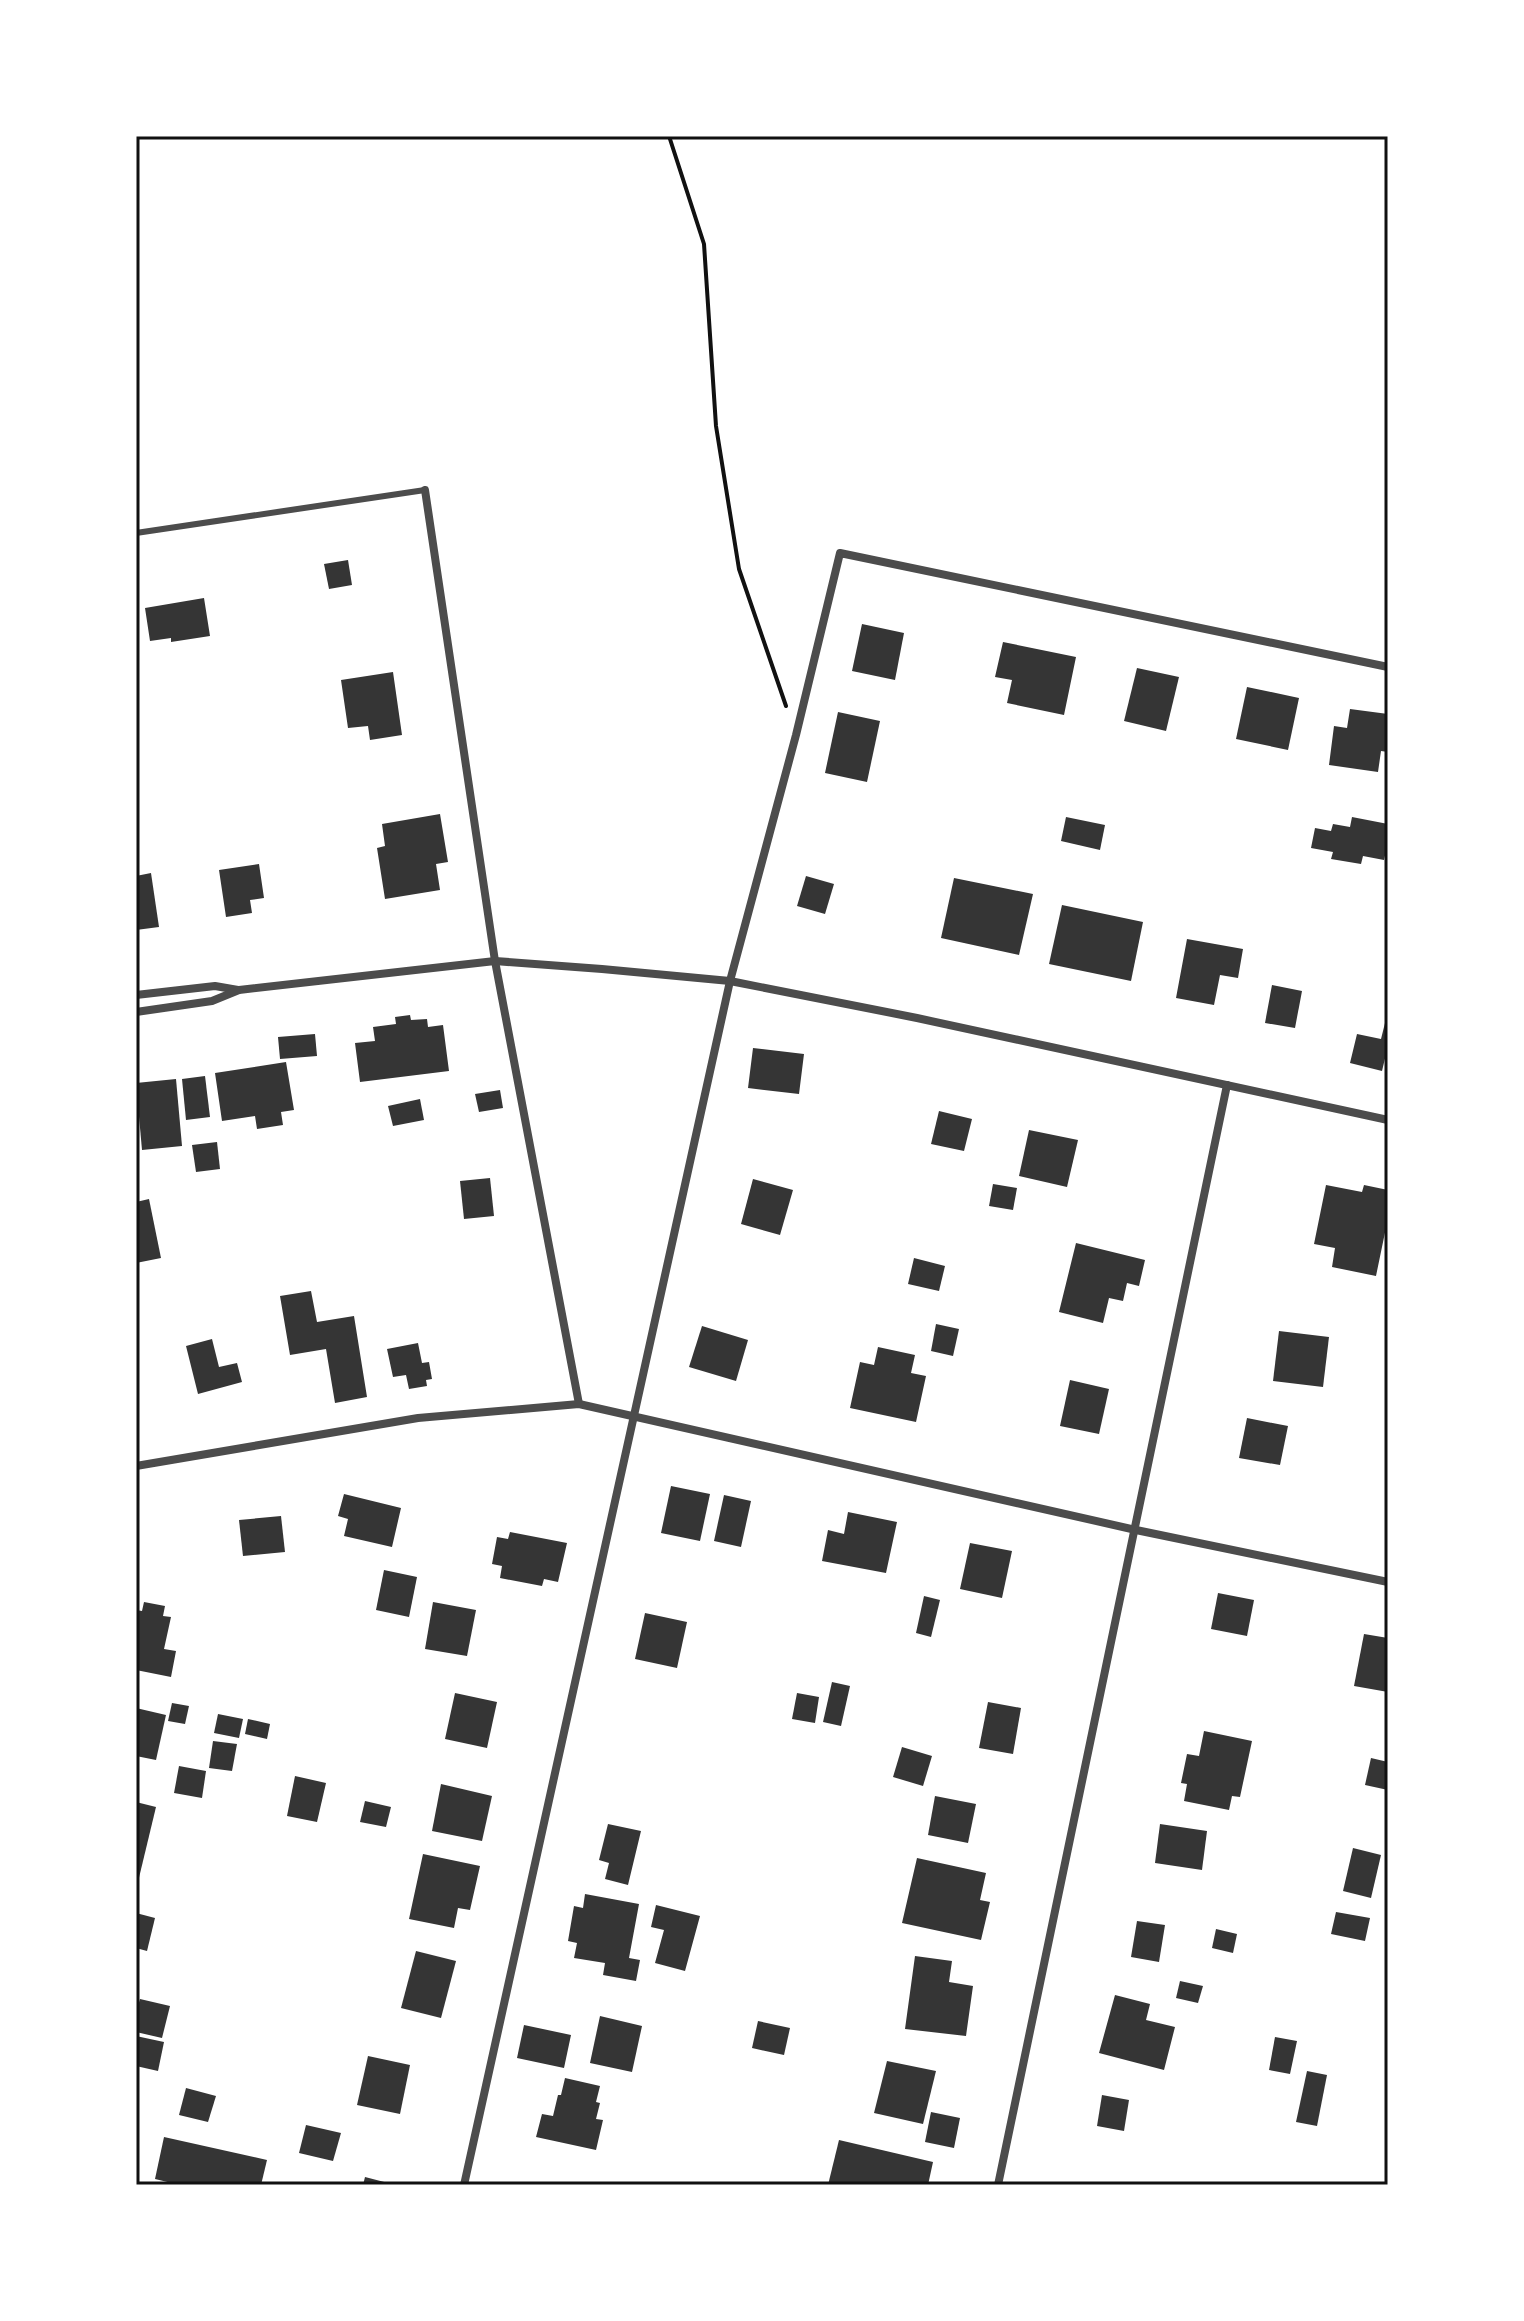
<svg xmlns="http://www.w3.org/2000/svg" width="1524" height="2321" font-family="'Exo 2',sans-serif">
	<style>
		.building { fill: #353535 }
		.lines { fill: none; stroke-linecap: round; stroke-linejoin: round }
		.path { stroke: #111; stroke-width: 4 }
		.service { stroke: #4c4c4c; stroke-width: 6 }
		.minor { stroke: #4c4c4c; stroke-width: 8 }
		.neatline { fill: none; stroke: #111; stroke-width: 3 }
	</style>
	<rect width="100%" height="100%" fill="#fff"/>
	<!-- building -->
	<g class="building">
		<path d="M348,560L352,585L329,589L324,564Z"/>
		<path d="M204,598L210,636L171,642V638L150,641L145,608Z"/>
		<path d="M862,624L904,633L895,680L852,671Z"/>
		<path d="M1003,642L1076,657L1064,715L1007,703L1012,680L995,677Z"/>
		<path d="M1137,668L1179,677L1166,731L1124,721Z"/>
		<path d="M393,672L402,735L370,740L368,726L348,728L341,680Z"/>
		<path d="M1247,687L1299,698L1288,750L1236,739Z"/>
		<path d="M1350,709L1388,714V752L1381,751L1378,772L1329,765L1334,726L1347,728Z"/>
		<path d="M838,712L880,721L867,782L825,773Z"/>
		<path d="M440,814L448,862L436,864L440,890L385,899L377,848L385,846L382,824Z"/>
		<path d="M1066,817L1105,825L1100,850L1061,841Z"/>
		<path d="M1352,817L1388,824V842L1384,860L1363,856L1361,864L1331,859L1333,852L1311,848L1315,828L1331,831L1333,824L1350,827Z"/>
		<path d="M259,864L264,898L250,900L252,913L226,917L219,870Z"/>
		<path d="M151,873L159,927L136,930V876Z"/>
		<path d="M806,876L834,884L825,914L797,906Z"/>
		<path d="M954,878L1033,894L1019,955L941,938Z"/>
		<path d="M1062,905L1143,922L1131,981L1049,964Z"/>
		<path d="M1187,939L1243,949L1238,978L1220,975L1214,1005L1176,998Z"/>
		<path d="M1272,985L1302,991L1295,1028L1265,1023Z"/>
		<path d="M410,1015L411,1020L427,1019L428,1027L443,1025L449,1071L360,1082L355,1043L375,1041L373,1027L396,1024L395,1017Z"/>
		<path d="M1387,1015L1388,1046L1382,1071L1350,1063L1357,1034L1381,1039Z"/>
		<path d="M315,1034L317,1056L280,1059L278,1037Z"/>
		<path d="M753,1048L804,1054L799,1094L748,1088Z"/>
		<path d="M286,1062L294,1110L281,1112L283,1125L257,1129L255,1116L222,1121L215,1073Z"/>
		<path d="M205,1076L210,1117L186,1120L182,1079Z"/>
		<path d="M176,1079L182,1146L142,1150L136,1083Z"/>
		<path d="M500,1090L503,1108L479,1112L475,1094Z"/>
		<path d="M420,1099L424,1120L393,1126L388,1106Z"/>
		<path d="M939,1111L972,1119L964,1151L931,1144Z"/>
		<path d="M1029,1130L1078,1140L1067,1187L1019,1176Z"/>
		<path d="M217,1142L220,1169L196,1172L192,1145Z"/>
		<path d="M490,1178L494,1216L464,1219L460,1181Z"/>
		<path d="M753,1179L793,1190L780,1235L741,1224Z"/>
		<path d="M993,1184L1017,1188L1013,1210L989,1206Z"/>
		<path d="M1326,1185L1362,1192L1364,1185L1388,1190V1218L1376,1276L1332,1267L1335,1248L1314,1244Z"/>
		<path d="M149,1199L161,1258L136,1263V1202Z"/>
		<path d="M1076,1243L1145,1260L1139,1286L1127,1283L1123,1301L1109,1298L1103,1323L1059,1312Z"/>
		<path d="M914,1258L945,1266L939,1291L908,1284Z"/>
		<path d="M311,1291L317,1322L354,1316L367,1397L335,1403L326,1349L290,1355L280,1296Z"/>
		<path d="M936,1324L959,1329L953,1356L931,1351Z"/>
		<path d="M702,1326L748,1340L736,1381L689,1367Z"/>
		<path d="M1279,1331L1329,1337L1323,1387L1273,1381Z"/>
		<path d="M212,1339L219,1367L237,1363L242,1382L198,1394L186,1346Z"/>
		<path d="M418,1343L422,1363L429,1362L432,1379L426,1380L427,1386L409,1389L406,1375L393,1377L387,1349Z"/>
		<path d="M878,1347L915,1355L911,1373L926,1376L916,1422L850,1408L860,1362L874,1365Z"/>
		<path d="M1070,1380L1109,1389L1099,1434L1060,1426Z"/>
		<path d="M1247,1418L1288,1426L1280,1465L1239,1458Z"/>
		<path d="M671,1486L710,1494L700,1541L661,1533Z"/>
		<path d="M344,1494L401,1508L392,1547L344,1536L348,1519L338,1516Z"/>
		<path d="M724,1495L751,1501L741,1547L714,1541Z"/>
		<path d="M848,1512L897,1522L886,1573L822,1561L828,1530L844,1534Z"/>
		<path d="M281,1516L285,1552L243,1556L239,1520Z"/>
		<path d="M510,1532L567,1543L558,1582L544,1579L542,1586L500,1578L502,1566L492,1564L497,1537L508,1539Z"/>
		<path d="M970,1543L1012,1551L1002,1598L960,1589Z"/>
		<path d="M384,1570L417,1577L409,1617L376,1610Z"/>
		<path d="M1218,1593L1254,1600L1247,1636L1211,1629Z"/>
		<path d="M924,1596L940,1600L931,1637L916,1633Z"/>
		<path d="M144,1602L165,1606L163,1616L171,1617L164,1649L176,1651L171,1677L136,1670V1610L142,1611Z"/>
		<path d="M433,1602L476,1610L467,1656L425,1649Z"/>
		<path d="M645,1613L687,1622L677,1668L635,1659Z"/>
		<path d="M1364,1634L1388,1638V1692L1354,1686Z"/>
		<path d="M832,1682L850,1686L841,1726L823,1722Z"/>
		<path d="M455,1693L497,1702L487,1748L445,1739Z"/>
		<path d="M797,1693L819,1697L815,1723L792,1719Z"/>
		<path d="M988,1702L1021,1708L1013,1754L979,1748Z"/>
		<path d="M172,1703L189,1706L185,1724L168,1721Z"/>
		<path d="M136,1708L166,1715L156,1760L136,1756Z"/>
		<path d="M218,1714L243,1719L239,1738L214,1733Z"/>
		<path d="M248,1719L270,1724L267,1739L245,1734Z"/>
		<path d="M1204,1731L1252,1741L1240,1797L1232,1796L1229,1810L1184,1801L1187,1784L1181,1783L1187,1754L1199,1756Z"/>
		<path d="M213,1741L237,1744L232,1771L209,1768Z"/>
		<path d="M902,1747L932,1756L923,1786L893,1777Z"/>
		<path d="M1371,1758L1388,1762V1790L1365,1785Z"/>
		<path d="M179,1766L206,1771L202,1798L174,1793Z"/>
		<path d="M295,1776L326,1783L317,1822L287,1816Z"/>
		<path d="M441,1784L492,1796L482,1841L432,1831Z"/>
		<path d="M935,1796L976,1804L968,1843L928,1835Z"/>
		<path d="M365,1801L391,1807L386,1827L360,1822Z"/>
		<path d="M136,1802L156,1807L137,1886H136Z"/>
		<path d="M608,1824L641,1831L628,1885L605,1879L609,1863L599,1860Z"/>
		<path d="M1160,1824L1207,1831L1202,1870L1155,1863Z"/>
		<path d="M1353,1848L1381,1855L1371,1898L1343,1891Z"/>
		<path d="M423,1854L480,1866L470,1910L458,1908L454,1928L409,1919Z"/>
		<path d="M917,1858L986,1873L980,1900L990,1902L981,1940L902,1923Z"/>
		<path d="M585,1894L639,1904L629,1958L640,1960L636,1981L603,1975L605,1963L574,1958L577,1943L568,1941L574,1906L583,1908Z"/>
		<path d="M656,1905L700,1916L685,1971L655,1963L664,1930L651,1927Z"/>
		<path d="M1336,1912L1370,1918L1365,1941L1331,1934Z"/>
		<path d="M136,1913L155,1918L147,1951L136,1948Z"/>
		<path d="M1137,1921L1165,1925L1159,1962L1131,1957Z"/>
		<path d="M1216,1929L1237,1934L1233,1953L1212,1948Z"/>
		<path d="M416,1951L456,1961L441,2018L401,2008Z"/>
		<path d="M915,1956L952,1961L949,1982L973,1986L966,2036L905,2029Z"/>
		<path d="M1180,1981L1203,1986L1198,2003L1176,1998Z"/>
		<path d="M1115,1995L1150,2004L1146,2020L1175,2027L1164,2070L1099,2053Z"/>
		<path d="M140,1999L170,2006L162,2038L136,2032V2013Z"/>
		<path d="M600,2016L642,2026L632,2072L590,2063Z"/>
		<path d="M758,2021L790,2028L784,2055L752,2048Z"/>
		<path d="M524,2025L571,2035L564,2068L517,2058Z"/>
		<path d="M136,2036L164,2042L158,2071L136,2066Z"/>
		<path d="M1275,2037L1297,2041L1290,2074L1269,2070Z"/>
		<path d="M368,2056L410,2065L400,2114L357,2105Z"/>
		<path d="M887,2061L936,2071L923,2124L874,2113Z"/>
		<path d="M1307,2071L1327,2075L1317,2126L1296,2122Z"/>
		<path d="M565,2078L600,2086L596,2102L600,2103L596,2119L603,2120L596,2150L536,2137L542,2114L553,2116L558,2095H561Z"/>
		<path d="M186,2088L216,2096L208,2122L179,2115Z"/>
		<path d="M1102,2095L1129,2100L1124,2131L1097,2126Z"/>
		<path d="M931,2112L960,2118L954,2148L925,2142Z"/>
		<path d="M306,2125L341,2133L333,2161L299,2153Z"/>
		<path d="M164,2137L267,2160L261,2185H180L155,2179Z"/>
		<path d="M839,2140L933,2162L928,2185H828Z"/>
		<path d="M365,2177L392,2184V2185H363Z"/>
	</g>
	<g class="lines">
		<!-- path -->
		<path class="path" d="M669,136L704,244L716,426L739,569L786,706"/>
		<!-- service -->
		<path class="service" d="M136,533L425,490"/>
		<!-- minor -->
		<g class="minor">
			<path d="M425,490L495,961L579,1404"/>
			<path d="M136,995L215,986L238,990"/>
			<path d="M136,1012L212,1001L239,990L495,961L602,969L730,981L917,1018L1388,1120"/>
			<path d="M136,1466L418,1418L579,1404L1136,1530L1388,1582"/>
			<path d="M464,2185L730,981L796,735L840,553L1388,667"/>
			<path d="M998,2185L1227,1085"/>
		</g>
	</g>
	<!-- border -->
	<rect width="1524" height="2321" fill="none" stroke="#ffffff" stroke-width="276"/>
	<rect x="138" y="138" width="1248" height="2045" class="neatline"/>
</svg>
